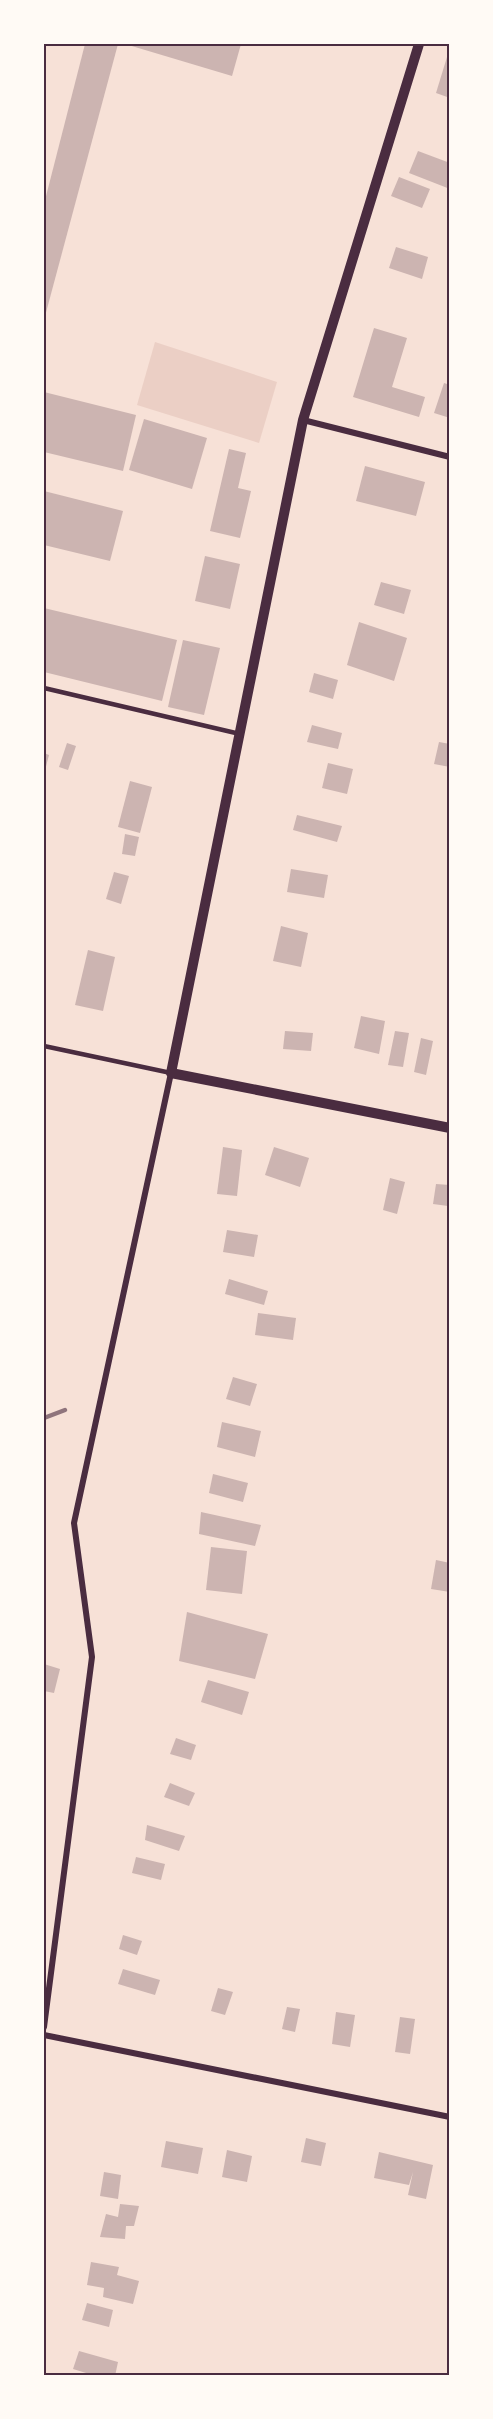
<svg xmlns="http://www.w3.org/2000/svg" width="493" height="2419" font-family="Helvetica,sans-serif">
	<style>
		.green { fill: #ebcfc5 }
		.building { fill: #ccb4b1 }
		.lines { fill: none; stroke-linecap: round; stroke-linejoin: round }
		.service { stroke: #4a2c40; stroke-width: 4.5 }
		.minor { stroke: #4a2c40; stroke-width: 6 }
		.tertiary { stroke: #4a2c40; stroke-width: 10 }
		.rail { stroke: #8f747c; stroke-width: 4.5 }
		.neatline { fill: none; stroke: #4a2c40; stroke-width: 2 }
	</style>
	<rect width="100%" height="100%" fill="#f7e1d7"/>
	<!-- green -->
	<path class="green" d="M155,342L277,382L259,443L137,405Z"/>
	<!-- building -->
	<g class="building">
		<path d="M85,44H118L44,320V204Z"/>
		<path d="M125,44H241L232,76Z"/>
		<path d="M447,57H450V98L436,93Z"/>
		<path d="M418,151L450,163V189L409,173Z"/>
		<path d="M399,177L430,189L422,208L391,196Z"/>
		<path d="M396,247L428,257L422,279L389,268Z"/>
		<path d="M374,328L407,338L392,387L425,397L419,417L353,397Z"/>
		<path d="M444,383L450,385V418L434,413Z"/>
		<path d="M44,392L136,415L123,471L44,452Z"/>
		<path d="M144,419L207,438L192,489L129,470Z"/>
		<path d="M229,449L246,453L238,488L251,491L240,538L210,531Z"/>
		<path d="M365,466L425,482L416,516L356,501Z"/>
		<path d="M44,491L123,511L110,561L44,545Z"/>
		<path d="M205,556L240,564L230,609L195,601Z"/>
		<path d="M381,582L411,590L404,614L374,605Z"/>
		<path d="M44,608L177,640L162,701L44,672Z"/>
		<path d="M359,622L407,638L394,681L347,665Z"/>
		<path d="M183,640L220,648L204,715L168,707Z"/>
		<path d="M314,673L338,680L333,699L309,692Z"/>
		<path d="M312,725L342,733L338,749L307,742Z"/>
		<path d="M439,742L450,744V767L434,764Z"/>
		<path d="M67,743L76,746L68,770L59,767Z"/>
		<path d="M44,753L49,755L44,774Z"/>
		<path d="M328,763L353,769L347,794L322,788Z"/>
		<path d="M130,781L152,787L140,833L118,827Z"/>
		<path d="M297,815L342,826L337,842L293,830Z"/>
		<path d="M125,834L139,837L135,856L122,854Z"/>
		<path d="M291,869L328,875L324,898L287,892Z"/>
		<path d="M114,872L129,876L121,904L106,899Z"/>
		<path d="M281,926L308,933L301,967L273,961Z"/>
		<path d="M88,950L115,957L103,1011L75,1005Z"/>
		<path d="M361,1016L385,1021L379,1054L354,1048Z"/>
		<path d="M285,1031L313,1033L311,1051L283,1049Z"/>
		<path d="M395,1031L409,1033L403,1067L388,1065Z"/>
		<path d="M421,1038L433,1041L426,1075L414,1072Z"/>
		<path d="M223,1147L242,1150L237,1196L217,1194Z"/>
		<path d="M274,1147L309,1158L300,1187L265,1175Z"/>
		<path d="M390,1178L405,1182L397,1214L383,1210Z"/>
		<path d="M436,1184L450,1185L448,1206L433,1204Z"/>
		<path d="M227,1230L258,1235L254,1257L223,1252Z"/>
		<path d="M229,1279L268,1291L264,1305L225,1294Z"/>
		<path d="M258,1313L296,1318L293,1340L255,1335Z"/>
		<path d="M233,1377L257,1384L250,1406L226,1399Z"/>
		<path d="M222,1422L261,1431L255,1457L217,1447Z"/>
		<path d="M213,1474L248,1483L243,1502L209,1493Z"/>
		<path d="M201,1512L261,1525L255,1546L199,1534Z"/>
		<path d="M211,1547L247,1551L242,1594L206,1590Z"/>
		<path d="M436,1560L450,1563V1592L431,1589Z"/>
		<path d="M187,1612L268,1634L255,1679L179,1661Z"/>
		<path d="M44,1664L60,1669L54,1693L44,1691Z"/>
		<path d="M208,1680L249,1692L242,1715L201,1702Z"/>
		<path d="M176,1738L196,1745L191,1760L170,1754Z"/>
		<path d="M170,1783L195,1793L189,1806L164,1797Z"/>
		<path d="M147,1825L185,1836L179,1851L145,1840Z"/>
		<path d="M136,1857L165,1864L161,1880L132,1873Z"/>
		<path d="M123,1935L142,1941L137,1955L119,1949Z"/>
		<path d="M123,1969L160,1980L155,1995L118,1984Z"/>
		<path d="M218,1988L233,1992L225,2015L211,2011Z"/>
		<path d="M287,2007L300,2009L295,2032L282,2029Z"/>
		<path d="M336,2012L355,2015L350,2047L332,2044Z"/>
		<path d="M400,2017L415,2019L410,2054L395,2052Z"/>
		<path d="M306,2138L326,2143L321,2166L301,2162Z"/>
		<path d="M166,2141L203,2148L198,2174L161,2167Z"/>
		<path d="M227,2150L252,2156L247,2182L222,2177Z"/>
		<path d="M379,2152L433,2165L426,2199L408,2195L413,2172L409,2185L374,2178Z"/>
		<path d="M104,2172L121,2175L118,2199L100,2196Z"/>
		<path d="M120,2204L139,2206L134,2226H126L125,2239L100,2237L106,2214L118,2217Z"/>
		<path d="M91,2262L119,2267L117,2275L139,2281L133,2304L103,2297L104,2288L87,2285Z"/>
		<path d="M87,2303L113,2310L109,2327L82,2320Z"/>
		<path d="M79,2351L118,2362L115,2376H96L73,2369Z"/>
	</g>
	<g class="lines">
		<!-- service -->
		<g class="service">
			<path d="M44,688L240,734"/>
			<path d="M44,1046L171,1073"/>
		</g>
		<!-- minor -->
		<g class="minor">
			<path d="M303,420L450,457"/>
			<path d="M44,2027L92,1657L74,1523L171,1073"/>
			<path d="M44,2035L450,2117"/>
		</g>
		<!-- tertiary -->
		<path class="tertiary" d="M419,44L303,420L171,1073L450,1128"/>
		<!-- rail -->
		<path class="rail" d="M44,1418L65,1410"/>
	</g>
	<!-- border -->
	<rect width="493" height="2419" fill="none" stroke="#fffaf5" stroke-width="90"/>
	<rect x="45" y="45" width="403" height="2329" class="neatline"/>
</svg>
